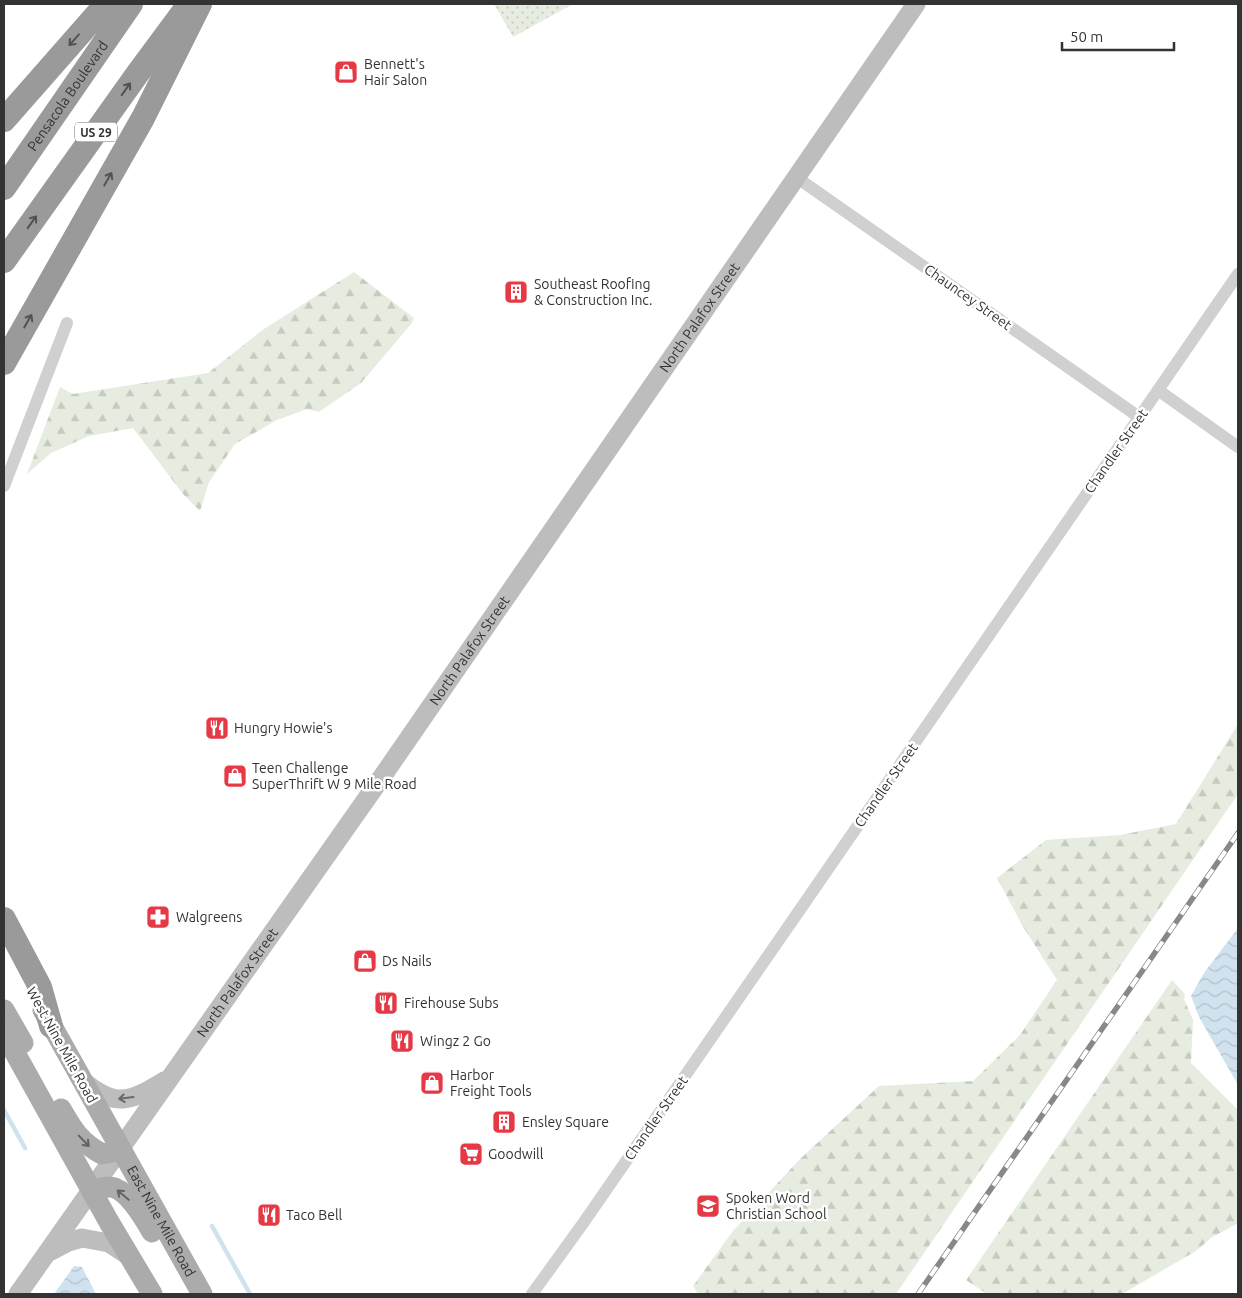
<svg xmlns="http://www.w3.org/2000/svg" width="1242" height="1298" font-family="Ubuntu,sans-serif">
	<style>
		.grass { fill: url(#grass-dots) }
		.forest { fill: url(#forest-firs) }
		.water { fill: url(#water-waves) }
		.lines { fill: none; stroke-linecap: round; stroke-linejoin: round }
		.stream { stroke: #cfe2ee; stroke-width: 4.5 }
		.street { stroke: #d0d0d0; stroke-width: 12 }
		.secondary { stroke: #bdbdbd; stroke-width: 19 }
		.primary { stroke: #ababab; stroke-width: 21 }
		.highway { stroke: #9a9a9a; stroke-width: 24 }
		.rail-casing { stroke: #888; stroke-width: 5.5 }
		.rail { stroke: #fff; stroke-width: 4; stroke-dasharray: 11; stroke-linecap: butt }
		.oneway { stroke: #525252 }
		.oneway2 { stroke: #6a6a6a }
		.oneway3 { stroke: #636363 }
		.labels { text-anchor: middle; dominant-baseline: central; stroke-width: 5; stroke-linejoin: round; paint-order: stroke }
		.shield { fill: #fff; stroke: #707070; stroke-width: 1 }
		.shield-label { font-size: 12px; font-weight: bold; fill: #333 }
		.poi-label { font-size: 14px; fill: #333; stroke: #fff; text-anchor: start }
		.street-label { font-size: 14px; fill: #333; stroke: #fff }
	</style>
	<defs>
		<pattern id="grass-dots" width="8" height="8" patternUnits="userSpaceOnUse" patternTransform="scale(1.25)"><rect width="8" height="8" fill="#e6ecdf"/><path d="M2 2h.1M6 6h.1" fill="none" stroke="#c6cbc0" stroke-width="1.8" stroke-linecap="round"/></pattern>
		<pattern id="forest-firs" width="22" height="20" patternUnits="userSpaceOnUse" patternTransform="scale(1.25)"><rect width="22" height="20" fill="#e6ecdf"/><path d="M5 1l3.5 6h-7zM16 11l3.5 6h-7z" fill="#c6cbc0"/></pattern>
		<pattern id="water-waves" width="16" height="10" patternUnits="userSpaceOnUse" patternTransform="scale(1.25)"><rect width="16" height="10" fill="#cfe2ee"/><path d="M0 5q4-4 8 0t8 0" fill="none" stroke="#b2c2cd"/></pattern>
	</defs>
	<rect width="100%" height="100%" fill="#fff"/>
	<!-- grass -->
	<path class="grass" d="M494,4H573L513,37Z"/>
	<!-- forest -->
	<g class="forest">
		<path d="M354,272L414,318L412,323L361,383L319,412L307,409L277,420L235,444L209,482L200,511L183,494L133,428L89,436L51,453L27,474L60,387L73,394L208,373L264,329Z"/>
		<path d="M1238,724V794L896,1294H698L693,1286L733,1231L800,1159L879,1086L973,1081L1020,1035L1057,980L1022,925L997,878L1046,840L1120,835L1176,824Z"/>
		<path d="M1172,980L1185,994L1184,999L1193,1020L1191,1063L1238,1110V1223L1211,1238L1196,1251L1122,1294H987L966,1280Z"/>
	</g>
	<!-- water -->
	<g class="water">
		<path d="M1238,928V1085L1199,1017L1191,996L1204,973Z"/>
		<path d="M74,1266L82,1267L96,1294H54Z"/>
	</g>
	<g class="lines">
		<!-- stream -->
		<g class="stream">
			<path d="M4,1110L25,1148"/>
			<path d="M212,1226L250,1294"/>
		</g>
		<!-- street -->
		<g class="street">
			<path d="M796,177L1139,417"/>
			<path d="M1158,390L1238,447"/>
			<path d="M4,486L67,323"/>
			<path d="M532,1294L584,1222L808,898L1238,274"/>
		</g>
		<!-- secondary -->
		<g class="secondary">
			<path d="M83,1081C116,1108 130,1102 164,1081"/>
			<path d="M51,1251L68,1242L82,1238L109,1243L129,1256"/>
			<path id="s1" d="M18,1294L384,774L916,4"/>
		</g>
		<!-- primary -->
		<g class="primary">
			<path d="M4,1010L23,1043"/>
			<path id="s2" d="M43,1010L202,1294"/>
			<path d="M4,1033L109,1222L152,1294"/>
			<path d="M61,1109C73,1130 80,1142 102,1154L121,1150"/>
			<path d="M92,1192C99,1189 107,1185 115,1188C130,1194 144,1218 152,1232"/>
		</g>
		<!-- highway -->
		<g class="highway">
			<path d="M4,120L106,4"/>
			<path id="s3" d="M4,188L131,4"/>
			<path d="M4,261L138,73L184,11"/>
			<path d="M4,363L143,118L200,4"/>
			<path d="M4,919L40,987L51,1026"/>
		</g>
		<!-- rail casing -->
		<g class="rail-casing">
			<path id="rail" d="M918,1294L1238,833"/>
		</g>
		<!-- rail -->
		<use href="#rail" class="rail"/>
	</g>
	<!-- one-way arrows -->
	<defs><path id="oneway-shaft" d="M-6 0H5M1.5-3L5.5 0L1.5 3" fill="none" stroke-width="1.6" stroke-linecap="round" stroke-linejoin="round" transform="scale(1.25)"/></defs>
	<g class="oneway">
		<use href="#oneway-shaft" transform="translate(74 40) rotate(132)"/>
		<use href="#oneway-shaft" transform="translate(126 89) rotate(-55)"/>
		<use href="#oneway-shaft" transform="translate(108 179) rotate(-60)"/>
		<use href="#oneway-shaft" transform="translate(32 222) rotate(-55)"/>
		<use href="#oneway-shaft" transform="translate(28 321) rotate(-60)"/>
	</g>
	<use class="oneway2" href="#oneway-shaft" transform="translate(126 1098) rotate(173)"/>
	<g class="oneway3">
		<use href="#oneway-shaft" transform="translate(84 1141) rotate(46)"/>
		<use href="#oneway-shaft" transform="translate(123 1195) rotate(-140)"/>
	</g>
	<!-- icons -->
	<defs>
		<g id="shop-square" transform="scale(1.25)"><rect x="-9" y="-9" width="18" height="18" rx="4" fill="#e63946" stroke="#fff"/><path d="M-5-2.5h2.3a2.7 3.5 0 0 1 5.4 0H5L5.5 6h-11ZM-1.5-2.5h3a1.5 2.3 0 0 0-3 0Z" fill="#fff"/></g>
		<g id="building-square" transform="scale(1.25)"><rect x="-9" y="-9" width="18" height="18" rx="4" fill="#e63946" stroke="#fff"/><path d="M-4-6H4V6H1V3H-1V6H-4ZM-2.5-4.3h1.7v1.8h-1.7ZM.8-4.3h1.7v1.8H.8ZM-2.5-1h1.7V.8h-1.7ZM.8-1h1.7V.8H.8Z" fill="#fff"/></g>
		<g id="restaurant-square" transform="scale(1.25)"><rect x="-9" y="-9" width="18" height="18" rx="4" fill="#e63946" stroke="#fff"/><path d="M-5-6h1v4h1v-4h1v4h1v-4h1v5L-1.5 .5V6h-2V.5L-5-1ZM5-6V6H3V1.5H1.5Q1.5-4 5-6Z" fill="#fff"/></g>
		<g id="pharmacy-square" transform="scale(1.25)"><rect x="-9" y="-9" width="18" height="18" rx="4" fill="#e63946" stroke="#fff"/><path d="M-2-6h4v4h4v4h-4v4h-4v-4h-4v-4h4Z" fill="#fff"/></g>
		<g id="supermarket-square" transform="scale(1.25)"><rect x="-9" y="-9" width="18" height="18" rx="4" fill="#e63946" stroke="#fff"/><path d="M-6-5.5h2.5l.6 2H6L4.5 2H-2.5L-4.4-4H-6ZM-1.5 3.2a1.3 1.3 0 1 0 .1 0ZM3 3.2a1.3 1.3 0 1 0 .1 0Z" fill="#fff"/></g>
		<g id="school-square" transform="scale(1.25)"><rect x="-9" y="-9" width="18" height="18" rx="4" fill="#e63946" stroke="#fff"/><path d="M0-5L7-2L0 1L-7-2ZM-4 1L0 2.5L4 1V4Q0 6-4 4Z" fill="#fff"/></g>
	</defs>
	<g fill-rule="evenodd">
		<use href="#shop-square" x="346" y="72"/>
		<use href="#building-square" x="516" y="292"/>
		<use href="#restaurant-square" x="217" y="728"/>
		<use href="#shop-square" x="235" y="776"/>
		<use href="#pharmacy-square" x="158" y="917"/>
		<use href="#shop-square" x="365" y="961"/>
		<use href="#restaurant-square" x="386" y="1003"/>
		<use href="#restaurant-square" x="402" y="1041"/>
		<use href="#shop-square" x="432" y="1083"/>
		<use href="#building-square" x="504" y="1122"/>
		<use href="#supermarket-square" x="471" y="1154"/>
		<use href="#school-square" x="708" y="1206"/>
		<use href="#restaurant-square" x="269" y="1215"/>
	</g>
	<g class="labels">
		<!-- shield labels -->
		<rect class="shield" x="75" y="122.5" width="42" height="19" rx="4"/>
		<g class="shield-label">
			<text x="96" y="132">US 29</text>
		</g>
		<!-- poi labels -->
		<g class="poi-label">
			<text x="364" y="64">Bennett's<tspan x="364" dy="16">Hair Salon</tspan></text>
			<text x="534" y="284">Southeast Roofing<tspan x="534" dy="16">&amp; Construction Inc.</tspan></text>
			<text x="234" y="728">Hungry Howie's</text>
			<text x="252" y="768">Teen Challenge<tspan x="252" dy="16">SuperThrift W 9 Mile Road</tspan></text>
			<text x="176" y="917">Walgreens</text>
			<text x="382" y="961">Ds Nails</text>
			<text x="404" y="1003">Firehouse Subs</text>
			<text x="420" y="1041">Wingz 2 Go</text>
			<text x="450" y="1075">Harbor<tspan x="450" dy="16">Freight Tools</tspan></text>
			<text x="522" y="1122">Ensley Square</text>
			<text x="488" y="1154">Goodwill</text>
			<text x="726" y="1198">Spoken Word<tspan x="726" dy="16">Christian School</tspan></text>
			<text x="286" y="1215">Taco Bell</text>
		</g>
		<!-- street labels -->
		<g class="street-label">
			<text stroke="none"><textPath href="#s3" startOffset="112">Pensacola Boulevard</textPath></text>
			<text transform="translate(968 297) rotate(35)">Chauncey Street</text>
			<text stroke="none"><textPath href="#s1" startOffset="1191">North Palafox Street</textPath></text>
			<text transform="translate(1116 451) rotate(-55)">Chandler Street</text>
			<text stroke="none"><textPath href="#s1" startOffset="786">North Palafox Street</textPath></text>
			<text transform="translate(886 785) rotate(-55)">Chandler Street</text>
			<text stroke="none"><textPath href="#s1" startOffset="381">North Palafox Street</textPath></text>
			<text transform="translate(62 1045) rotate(61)">West Nine Mile Road</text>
			<text transform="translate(656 1118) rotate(-55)">Chandler Street</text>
			<text stroke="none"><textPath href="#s2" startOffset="242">East Nine Mile Road</textPath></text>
		</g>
	</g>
	<!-- border -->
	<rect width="1242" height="1298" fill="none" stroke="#333333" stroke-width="10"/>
	<!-- scale -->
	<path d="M1062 42v8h112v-8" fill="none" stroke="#333333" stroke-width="2.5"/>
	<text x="1070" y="42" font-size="15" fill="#333333" stroke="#ffffff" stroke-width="4" paint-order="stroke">50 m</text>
</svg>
